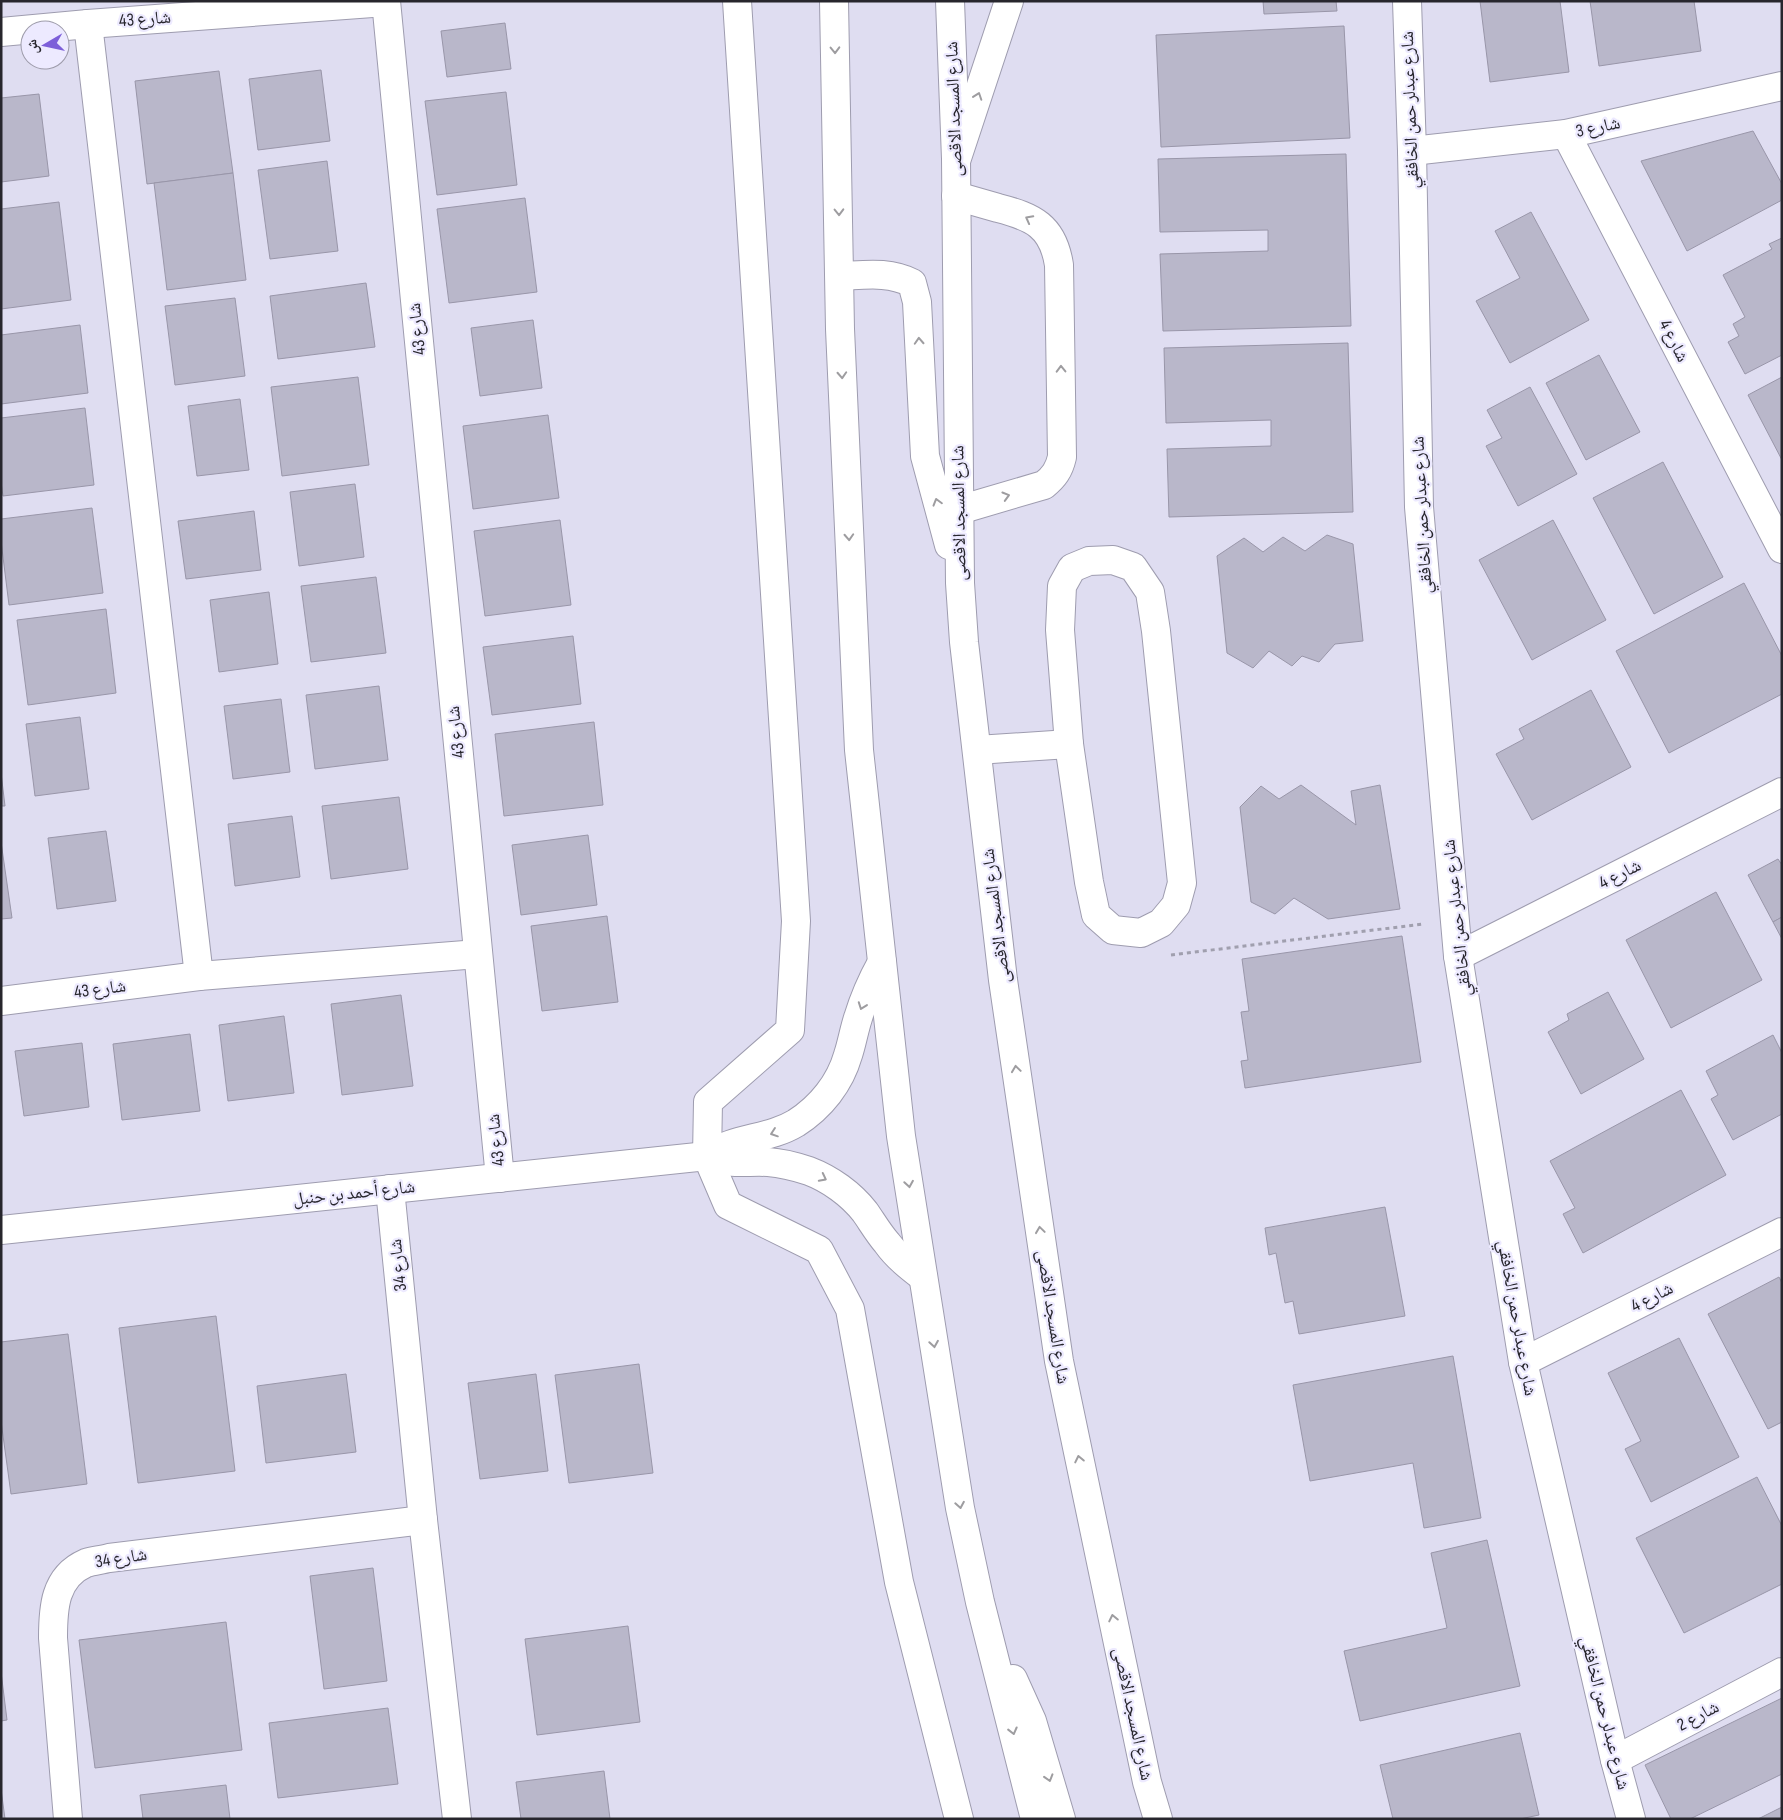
<svg xmlns="http://www.w3.org/2000/svg" width="1783" height="1820" font-family="'Sofia Sans Condensed','Noto Naskh Arabic',sans-serif">
	<style>
		.building { fill: #b9b7ca; stroke: #9996a9 }
		.lines { fill: none; stroke-linecap: round; stroke-linejoin: round }
		.minor-casing { stroke: #9e9caf; stroke-width: 30 }
		.major-casing { stroke: #9e9caf; stroke-width: 30 }
		.path { stroke: #a09fae; stroke-width: 3; stroke-dasharray: 4 4; stroke-linecap: butt }
		.minor { stroke: #fff; stroke-width: 28 }
		.major { stroke: #fff; stroke-width: 28 }
		.oneway { stroke: #9e9da0 }
		.labels { text-anchor: middle; dominant-baseline: central; stroke-width: 4.5; stroke-linejoin: round; paint-order: stroke }
		.street-label { font-size: 18px; fill: #27262d; stroke: #edeaff }
	</style>
	<rect width="100%" height="100%" fill="#dfddf1"/>
	<!-- building -->
	<g class="building">
		<path d="M1263,1H1336L1337,11L1264,14Z"/>
		<path d="M1480,1H1560L1569,72L1490,82Z"/>
		<path d="M1590,1H1694L1701,51L1599,66Z"/>
		<path d="M505,23L511,69L447,77L441,31Z"/>
		<path d="M1344,26L1350,138L1161,147L1156,35Z"/>
		<path d="M321,70L330,141L258,150L249,79Z"/>
		<path d="M219,71L233,173L147,184L135,81Z"/>
		<path d="M506,92L517,185L437,195L425,101Z"/>
		<path d="M39,94L49,176L1,182V98Z"/>
		<path d="M1753,131L1782,184V200L1687,251L1641,161Z"/>
		<path d="M1346,154L1351,326L1163,331L1160,254L1268,251V230L1160,232L1158,159Z"/>
		<path d="M327,161L338,251L270,259L258,170Z"/>
		<path d="M233,173L246,280L167,290L154,183Z"/>
		<path d="M525,198L537,292L449,303L437,209Z"/>
		<path d="M59,202L71,300L1,309V209Z"/>
		<path d="M1531,212L1589,320L1510,363L1476,301L1520,278L1495,231Z"/>
		<path d="M1782,238V355L1745,374L1728,342L1739,336L1733,324L1745,317L1723,275L1772,249L1769,244Z"/>
		<path d="M366,283L375,347L278,359L270,296Z"/>
		<path d="M235,298L245,376L175,385L165,306Z"/>
		<path d="M533,320L542,388L480,396L471,328Z"/>
		<path d="M80,325L88,393L1,404V335Z"/>
		<path d="M1348,343L1353,512L1169,517L1167,449L1271,446V420L1166,423L1164,348Z"/>
		<path d="M1599,355L1640,432L1586,460L1546,383Z"/>
		<path d="M358,377L369,465L282,476L271,387Z"/>
		<path d="M1782,377V460L1748,395Z"/>
		<path d="M1530,387L1577,474L1518,506L1486,446L1502,438L1487,410Z"/>
		<path d="M240,399L249,470L197,476L188,406Z"/>
		<path d="M85,408L94,485L3,496L1,482V418Z"/>
		<path d="M548,415L559,498L473,509L463,426Z"/>
		<path d="M1663,462L1723,577L1654,614L1593,498Z"/>
		<path d="M355,484L364,557L299,566L290,492Z"/>
		<path d="M92,508L103,593L9,605L1,541V519Z"/>
		<path d="M254,511L261,570L186,579L178,521Z"/>
		<path d="M560,520L571,605L485,616L474,531Z"/>
		<path d="M1553,520L1606,620L1532,660L1479,560Z"/>
		<path d="M1327,535L1353,544L1363,641L1335,644L1319,662L1302,656L1292,666L1269,651L1253,668L1227,653L1217,556L1244,538L1263,552L1283,537L1305,551Z"/>
		<path d="M376,577L386,653L311,662L301,586Z"/>
		<path d="M1744,583L1782,656V694L1669,753L1616,651Z"/>
		<path d="M269,592L278,664L219,672L210,600Z"/>
		<path d="M106,609L116,693L28,705L17,620Z"/>
		<path d="M573,636L581,704L492,715L483,647Z"/>
		<path d="M379,686L388,760L315,769L306,695Z"/>
		<path d="M1591,690L1631,767L1532,820L1496,754L1524,739L1519,729Z"/>
		<path d="M281,699L290,772L233,779L224,706Z"/>
		<path d="M80,717L89,789L35,796L26,724Z"/>
		<path d="M594,722L603,805L504,816L495,734Z"/>
		<path d="M1,773L5,806H1Z"/>
		<path d="M1301,785L1356,825L1351,791L1380,785L1400,909L1328,919L1294,898L1275,914L1251,902L1240,807L1261,786L1279,799Z"/>
		<path d="M399,797L408,869L331,879L322,806Z"/>
		<path d="M292,816L300,877L235,886L228,824Z"/>
		<path d="M106,831L116,901L57,909L48,838Z"/>
		<path d="M588,835L597,905L521,915L512,845Z"/>
		<path d="M1,842L12,918L1,919Z"/>
		<path d="M1778,859L1782,865V917L1773,922L1748,875Z"/>
		<path d="M1716,892L1762,980L1671,1028L1626,940Z"/>
		<path d="M607,916L618,1002L542,1011L531,926Z"/>
		<path d="M1782,917V939L1773,922Z"/>
		<path d="M1402,936L1421,1062L1245,1088L1241,1061L1248,1060L1241,1012L1249,1011L1242,959Z"/>
		<path d="M1608,992L1644,1059L1581,1094L1548,1032L1569,1020L1567,1014Z"/>
		<path d="M401,995L413,1086L342,1095L331,1004Z"/>
		<path d="M284,1016L294,1093L228,1101L219,1025Z"/>
		<path d="M190,1034L200,1111L122,1120L113,1044Z"/>
		<path d="M1773,1035L1782,1053V1114L1733,1140L1711,1099L1718,1095L1706,1071Z"/>
		<path d="M82,1043L89,1107L24,1116L15,1051Z"/>
		<path d="M1681,1090L1726,1175L1583,1253L1563,1214L1575,1208L1550,1161Z"/>
		<path d="M1385,1207L1405,1316L1299,1334L1293,1301L1285,1303L1276,1253L1269,1255L1265,1228Z"/>
		<path d="M1779,1277L1782,1283V1422L1768,1429L1708,1314Z"/>
		<path d="M216,1316L235,1471L138,1483L119,1328Z"/>
		<path d="M68,1334L87,1484L11,1494L1,1421V1342Z"/>
		<path d="M1679,1338L1739,1457L1651,1502L1625,1449L1641,1441L1608,1373Z"/>
		<path d="M1453,1356L1481,1518L1424,1528L1413,1463L1310,1481L1293,1385Z"/>
		<path d="M639,1364L653,1473L569,1483L555,1375Z"/>
		<path d="M346,1374L356,1452L266,1463L257,1386Z"/>
		<path d="M536,1374L548,1471L480,1479L468,1383Z"/>
		<path d="M1757,1477L1782,1526V1584L1684,1633L1636,1538Z"/>
		<path d="M1487,1540L1520,1686L1360,1721L1344,1651L1447,1628L1431,1553Z"/>
		<path d="M373,1568L387,1681L324,1689L310,1576Z"/>
		<path d="M226,1622L242,1750L95,1768L79,1640Z"/>
		<path d="M628,1626L640,1722L537,1735L525,1639Z"/>
		<path d="M1,1672L7,1720L1,1721Z"/>
		<path d="M1782,1698V1774L1690,1819H1671L1645,1765Z"/>
		<path d="M388,1708L398,1784L278,1798L269,1723Z"/>
		<path d="M1520,1733L1539,1815L1520,1819H1393L1380,1765Z"/>
		<path d="M604,1771L610,1819H521L516,1782Z"/>
		<path d="M226,1785L230,1819H143L140,1795Z"/>
		<path d="M1,1789L5,1819H1Z"/>
		<path d="M1782,1807V1819H1758Z"/>
	</g>
	<g class="lines">
		<!-- minor casing -->
		<g class="minor-casing">
			<g id="minor">
				<path d="M386,1L500,1178"/>
				<path d="M737,1L796,921L790,1030L708,1102L707,1156L728,1205L819,1250L850,1309L899,1582L959,1819"/>
				<path d="M1407,1L1412,151L1419,507L1458,956L1523,1362L1615,1760L1631,1819"/>
				<path d="M88,24L199,976"/>
				<path d="M1,32L88,24L386,2"/>
				<path d="M1566,134L1782,549"/>
				<path d="M1412,151L1566,134L1782,86"/>
				<path d="M957,158L1009,1"/>
				<path d="M956,196C970,200 984,204 998,208C1033,217 1053,226 1059,265L1062,457C1059,470 1054,477 1044,485L959,510"/>
				<path d="M1113,560L1133,567L1150,592L1156,631L1182,883L1176,905L1161,923L1141,933L1113,930L1096,915L1089,882L1069,744L1060,630L1062,586L1072,568L1089,561Z"/>
				<path d="M977,750L1069,744"/>
				<path d="M1458,956L1782,792"/>
				<path d="M1,1001L199,976L478,954"/>
				<path d="M707,1156C734,1137 768,1140 796,1123C821,1107 840,1083 848,1055C852,1043 854,1030 858,1018C864,998 872,980 882,962"/>
				<path d="M390,1189L423,1520L457,1819"/>
				<path d="M1,1230L707,1156C731,1165 744,1161 768,1162C782,1163 797,1167 809,1171C830,1179 851,1194 865,1212C872,1222 879,1234 887,1243C897,1257 910,1267 923,1277"/>
				<path d="M1523,1362L1782,1232"/>
				<path d="M1615,1760L1782,1672"/>
				<path d="M68,1819L53,1638C53,1609 54,1577 86,1563C93,1561 101,1560 109,1558L423,1520"/>
			</g>
		</g>
		<!-- major casing -->
		<g class="major-casing">
			<g id="major">
				<path d="M834,1L840,329L859,750L901,1136L960,1508L980,1602L1035,1819"/>
				<path d="M950,1L956,159L960,583L964,642L1003,980L1059,1361L1147,1782L1158,1819"/>
				<path d="M840,276C865,275 889,271 912,283L917,302L925,456L949,545"/>
				<path d="M1013,1679L1032,1721L1061,1819"/>
			</g>
		</g>
		<!-- path -->
		<path class="path" d="M1171,955L1423,924"/>
		<!-- minor -->
		<use href="#minor" class="minor"/>
		<!-- major -->
		<use href="#major" class="major"/>
	</g>
	<!-- one-way arrows -->
	<defs><path id="oneway-chevron" d="M-2-3.5L2.5 0L-2 3.5" fill="none" stroke-width="1.6" stroke-linecap="round" stroke-linejoin="round" transform="scale(1.25)"/></defs>
	<g class="oneway">
		<use href="#oneway-chevron" transform="translate(835 50) rotate(89)"/>
		<use href="#oneway-chevron" transform="translate(978 96) rotate(-71)"/>
		<use href="#oneway-chevron" transform="translate(839 212) rotate(89)"/>
		<use href="#oneway-chevron" transform="translate(1029 219) rotate(-152)"/>
		<use href="#oneway-chevron" transform="translate(919 341) rotate(-93)"/>
		<use href="#oneway-chevron" transform="translate(1061 369) rotate(-91)"/>
		<use href="#oneway-chevron" transform="translate(842 375) rotate(87)"/>
		<use href="#oneway-chevron" transform="translate(1006 496) rotate(-16)"/>
		<use href="#oneway-chevron" transform="translate(937 502) rotate(-106)"/>
		<use href="#oneway-chevron" transform="translate(849 537) rotate(87)"/>
		<use href="#oneway-chevron" transform="translate(862 1006) rotate(110)"/>
		<use href="#oneway-chevron" transform="translate(1016 1069) rotate(-98)"/>
		<use href="#oneway-chevron" transform="translate(774 1133) rotate(161)"/>
		<use href="#oneway-chevron" transform="translate(823 1178) rotate(27)"/>
		<use href="#oneway-chevron" transform="translate(909 1184) rotate(81)"/>
		<use href="#oneway-chevron" transform="translate(1040 1230) rotate(-98)"/>
		<use href="#oneway-chevron" transform="translate(934 1344) rotate(81)"/>
		<use href="#oneway-chevron" transform="translate(1079 1459) rotate(-102)"/>
		<use href="#oneway-chevron" transform="translate(960 1505) rotate(80)"/>
		<use href="#oneway-chevron" transform="translate(1113 1618) rotate(-102)"/>
		<use href="#oneway-chevron" transform="translate(1013 1731) rotate(76)"/>
		<use href="#oneway-chevron" transform="translate(1049 1778) rotate(73)"/>
	</g>
	<g class="labels">
		<!-- street labels -->
		<g class="street-label">
			<text transform="translate(145 19) rotate(-4)">شارع 43</text>
			<text transform="translate(954 109) rotate(-92)">شارع المسجد الاقصى</text>
			<text transform="translate(1410 110) rotate(-92)">شارع عبدلر حمن الخافقي</text>
			<text transform="translate(1598 127) rotate(-12)">شارع 3</text>
			<text transform="translate(417 329) rotate(-96)">شارع 43</text>
			<text transform="translate(1674 341) rotate(63)">شارع 4</text>
			<text transform="translate(959 513) rotate(-91)">شارع المسجد الاقصى</text>
			<text transform="translate(1422 515) rotate(-93)">شارع عبدلر حمن الخافقي</text>
			<text transform="translate(456 732) rotate(-96)">شارع 43</text>
			<text transform="translate(1620 874) rotate(-27)">شارع 4</text>
			<text transform="translate(996 916) rotate(-97)">شارع المسجد الاقصى</text>
			<text transform="translate(1457 918) rotate(-96)">شارع عبدلر حمن الخافقي</text>
			<text transform="translate(100 989) rotate(-7)">شارع 43</text>
			<text transform="translate(496 1140) rotate(-96)">شارع 43</text>
			<text transform="translate(354 1193) rotate(-6)">شارع أحمد بن حنبل</text>
			<text transform="translate(398 1265) rotate(-96)">شارع 34</text>
			<text transform="translate(1652 1297) rotate(-27)">شارع 4</text>
			<text transform="translate(1053 1317) rotate(81)">شارع المسجد الاقصى</text>
			<text transform="translate(1517 1318) rotate(80)">شارع عبدلر حمن الخافقي</text>
			<text transform="translate(121 1558) rotate(-9)">شارع 34</text>
			<text transform="translate(1605 1713) rotate(76)">شارع عبدلر حمن الخافقي</text>
			<text transform="translate(1133 1714) rotate(78)">شارع المسجد الاقصى</text>
			<text transform="translate(1698 1716) rotate(-28)">شارع 2</text>
		</g>
	</g>
	<!-- border -->
	<rect width="1783" height="1820" fill="none" stroke="#27262d" stroke-width="5"/>
	<!-- north arrow -->
	<g transform="translate(45 45) rotate(261)"><circle r="24" fill="#edeaff" stroke="#9e9cab"/>
	<path d="M0-4L9 19L0 12L-9 19Z" fill="#7d5fd9"/>
	<text y="-8" font-size="14" font-weight="bold" text-anchor="middle" fill="#27262d">ش</text>
	</g>
</svg>
